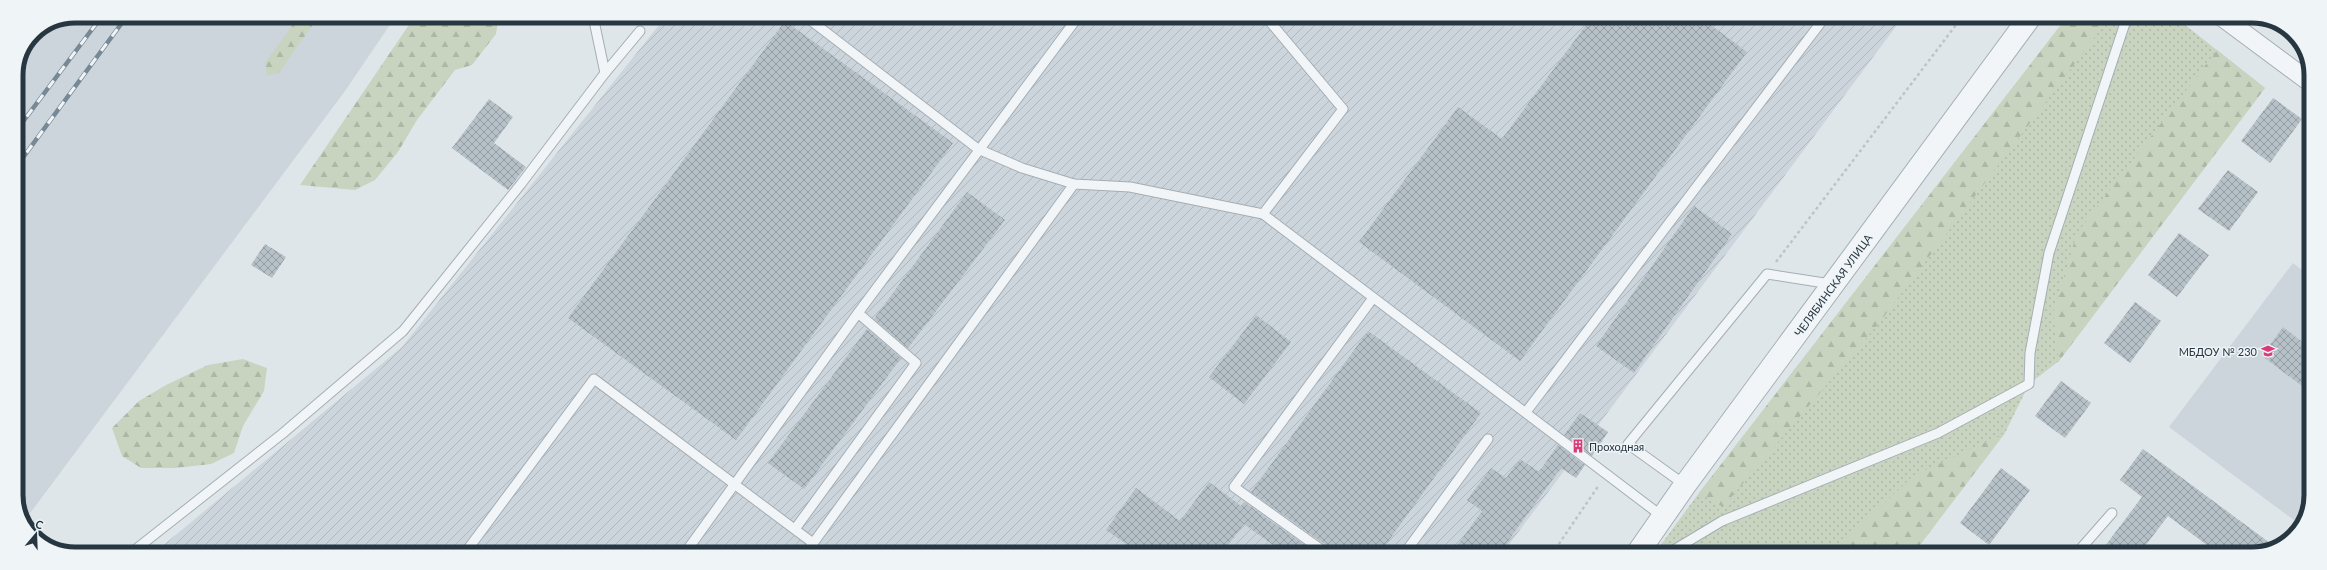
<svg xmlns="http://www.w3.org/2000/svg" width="2327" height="570" font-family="Lato,sans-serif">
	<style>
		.built { fill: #cdd5dc }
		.industrial { fill: url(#industrial-furrows) }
		.green { fill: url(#green-dots) }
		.forest { fill: url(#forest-firs) }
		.building { fill: url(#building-cross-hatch) }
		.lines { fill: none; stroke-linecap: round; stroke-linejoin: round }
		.service-casing { stroke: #a4aeb4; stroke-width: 11 }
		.minor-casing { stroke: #a4aeb4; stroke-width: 20 }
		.tertiary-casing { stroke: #a4aeb4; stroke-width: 24 }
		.path { stroke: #bdc4c8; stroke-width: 2.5; stroke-dasharray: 3 3; stroke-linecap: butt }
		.service { stroke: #f2f5f7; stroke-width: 9 }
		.minor { stroke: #f2f5f7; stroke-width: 18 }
		.tertiary { stroke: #f2f5f7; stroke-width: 22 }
		.rail-casing { stroke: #778994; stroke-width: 4.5 }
		.rail { stroke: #eff4f7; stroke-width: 3; stroke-dasharray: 9; stroke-linecap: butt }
		.labels { text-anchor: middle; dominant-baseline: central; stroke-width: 3; stroke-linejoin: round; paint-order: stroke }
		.street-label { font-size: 11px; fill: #273742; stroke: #eff4f7 }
		.poi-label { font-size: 11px; fill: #273742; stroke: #eff4f7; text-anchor: end }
		.rim { fill: none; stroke: #273742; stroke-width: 5 }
	</style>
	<defs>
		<pattern id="industrial-furrows" width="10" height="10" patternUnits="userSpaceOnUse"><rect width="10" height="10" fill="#cdd5dc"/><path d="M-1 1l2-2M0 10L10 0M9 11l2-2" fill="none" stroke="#b0b7be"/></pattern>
		<pattern id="green-dots" width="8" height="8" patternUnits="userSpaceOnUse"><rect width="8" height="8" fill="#c9d4c0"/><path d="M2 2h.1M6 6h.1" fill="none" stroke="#adb7a6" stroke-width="1.8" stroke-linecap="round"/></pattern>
		<pattern id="forest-firs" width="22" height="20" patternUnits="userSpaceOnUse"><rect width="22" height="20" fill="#c9d4c0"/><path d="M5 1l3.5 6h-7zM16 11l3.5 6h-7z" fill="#adb7a6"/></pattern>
		<pattern id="building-cross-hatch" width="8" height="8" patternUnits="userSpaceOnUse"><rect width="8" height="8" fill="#b6c0c7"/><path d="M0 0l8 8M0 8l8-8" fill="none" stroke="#949da3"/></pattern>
	</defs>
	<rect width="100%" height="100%" fill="#dfe6ea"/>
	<!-- built -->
	<g class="built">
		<path d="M75,16H396L345,91L25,520L16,502V75L34,33Z"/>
		<path d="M2293,263L2310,276V506L2299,524L2169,427Z"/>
	</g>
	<!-- industrial -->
	<path class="industrial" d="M663,16L1903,17L1502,554L154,553L402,347L663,20Z"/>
	<!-- green -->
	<path class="green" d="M2067,17H2175L2265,88L2059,361L2029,384L2005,433L1913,554H1654L1699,493Z"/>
	<!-- forest -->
	<g class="forest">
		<path d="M299,16H319L279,73L267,76L265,63Z"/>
		<path d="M415,16H499L496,34L472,65L455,70L417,120L398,152L375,180L355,190L300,185Z"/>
		<path d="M2067,17H2110L1879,323L1723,507L1699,493Z"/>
		<path d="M2217,50L2265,88L2059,361L2053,313L2077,233Z"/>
		<path d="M243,359L267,368L264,391L243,426L234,453L211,464L176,468H141L122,456L112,428L139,401L166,385L208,365Z"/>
		<path d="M2005,433L1913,554H1829L1913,476Z"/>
	</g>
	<!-- building -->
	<g class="building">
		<path d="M1592,17H1700L1747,52L1520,361L1359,242L1458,107L1502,139Z"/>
		<path d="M785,21L953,143L736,440L568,318Z"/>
		<path d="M2273,98L2302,119L2270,163L2241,141Z"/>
		<path d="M489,99L513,117L494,143L526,167L508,190L452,148Z"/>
		<path d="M2228,170L2258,192L2229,231L2198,209Z"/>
		<path d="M967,192L1005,220L908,348L874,319Z"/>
		<path d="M1694,206L1732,234L1634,373L1596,346Z"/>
		<path d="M2179,233L2209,255L2177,297L2148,275Z"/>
		<path d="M265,244L286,257L272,278L251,265Z"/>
		<path d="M2135,302L2161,321L2130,363L2104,343Z"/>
		<path d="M1256,315L1291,342L1244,404L1209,377Z"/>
		<path d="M2283,327L2310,348V392L2262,356Z"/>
		<path d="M867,329L901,358L804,489L768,463Z"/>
		<path d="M1368,331L1481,413L1379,554H1332L1330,548L1251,492Z"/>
		<path d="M2061,381L2091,403L2065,438L2035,416Z"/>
		<path d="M1580,413L1608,432L1592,456L1564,435Z"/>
		<path d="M1558,445L1585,465L1576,478L1561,468L1503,548L1501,546L1496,554H1451L1482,511L1467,500L1491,468L1506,478L1520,459L1539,472Z"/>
		<path d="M2143,449L2274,546L2252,554H2219L2168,516L2139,554H2099L2142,497L2120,480Z"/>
		<path d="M2001,468L2030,490L1989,545L1960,523Z"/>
		<path d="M1209,482L1241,506L1244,502L1316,553H1284L1244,524L1222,553H1139L1106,530L1136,488L1180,521Z"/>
	</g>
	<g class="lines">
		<!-- service casing -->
		<g class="service-casing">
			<g id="service">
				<path d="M593,16L605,73L640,31"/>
				<path d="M805,16L978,149L1022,168L1074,184L1130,187L1263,214"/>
				<path d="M1266,17L1343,109L1263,214L1663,517"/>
				<path d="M1526,412L1825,17"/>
				<path d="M1685,485L1628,444L1767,274L1831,284"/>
				<path d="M795,529L916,363L858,313"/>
				<path d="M131,553L282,434L403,331L521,184L605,73"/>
				<path d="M465,553L594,379L813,543"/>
				<path d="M685,553L858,313L1078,17"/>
				<path d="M806,553L1074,184"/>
				<path d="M1326,553L1234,487L1373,298"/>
				<path d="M1404,554L1488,439"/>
				<path d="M1667,554L1722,521L1938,433L2029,384L2030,353L2049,253L2127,17"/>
				<path d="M2076,554L2112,513"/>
			</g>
		</g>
		<!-- minor casing -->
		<g class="minor-casing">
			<path id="minor" d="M2222,17L2311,83"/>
		</g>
		<!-- tertiary casing -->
		<g class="tertiary-casing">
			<path id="tertiary" d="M1637,554L1685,485L2030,17"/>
		</g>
		<!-- path -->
		<g class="path">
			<path d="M1776,262L1962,17"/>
			<path d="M1552,554L1599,485"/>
		</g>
		<!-- service -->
		<use href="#service" class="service"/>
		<!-- minor -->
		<use href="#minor" class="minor"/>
		<!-- tertiary -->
		<use href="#tertiary" class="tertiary"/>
		<!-- rail casing -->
		<g class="rail-casing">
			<g id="rail">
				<path d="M16,131L102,16"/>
				<path d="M16,167L127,16"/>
			</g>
		</g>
		<!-- rail -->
		<use href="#rail" class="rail"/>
	</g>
	<!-- icons -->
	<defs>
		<g id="school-bare" transform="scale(1.08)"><path d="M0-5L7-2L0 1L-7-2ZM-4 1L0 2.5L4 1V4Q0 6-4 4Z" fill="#d83b76" stroke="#eff4f7" stroke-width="2.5" paint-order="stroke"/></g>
		<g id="building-bare" transform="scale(1.08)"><path d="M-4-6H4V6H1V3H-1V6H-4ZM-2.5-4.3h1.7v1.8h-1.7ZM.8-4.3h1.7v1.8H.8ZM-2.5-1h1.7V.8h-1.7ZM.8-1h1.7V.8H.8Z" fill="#d83b76" stroke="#eff4f7" stroke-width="2.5" paint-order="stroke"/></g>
	</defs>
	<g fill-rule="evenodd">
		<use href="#school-bare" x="2268" y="351"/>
		<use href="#building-bare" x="1578" y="446"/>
	</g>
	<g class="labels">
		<!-- street labels -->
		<g class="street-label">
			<text transform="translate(1833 285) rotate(-54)">ЧЕЛЯБИНСКАЯ УЛИЦА</text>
		</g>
		<!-- poi labels -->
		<g class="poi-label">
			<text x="2257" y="351">МБДОУ № 230</text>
			<text x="1589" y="446" text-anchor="start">Проходная</text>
		</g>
	</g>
	<!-- crop -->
	<path d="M0 0H2327V570H0ZM75 23H2252A52 52 0 0 1 2304 75V495A52 52 0 0 1 2252 547H75A52 52 0 0 1 23 495V75A52 52 0 0 1 75 23Z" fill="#eff4f7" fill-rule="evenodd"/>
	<path class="rim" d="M75 23H2252A52 52 0 0 1 2304 75V495A52 52 0 0 1 2252 547H75A52 52 0 0 1 23 495V75A52 52 0 0 1 75 23Z"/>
	<!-- north arrow -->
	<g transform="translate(36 534) rotate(19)" stroke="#eff4f7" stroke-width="3" paint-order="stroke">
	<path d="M0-3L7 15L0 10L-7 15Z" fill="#273742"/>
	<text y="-6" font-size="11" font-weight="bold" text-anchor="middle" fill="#273742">С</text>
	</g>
</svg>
